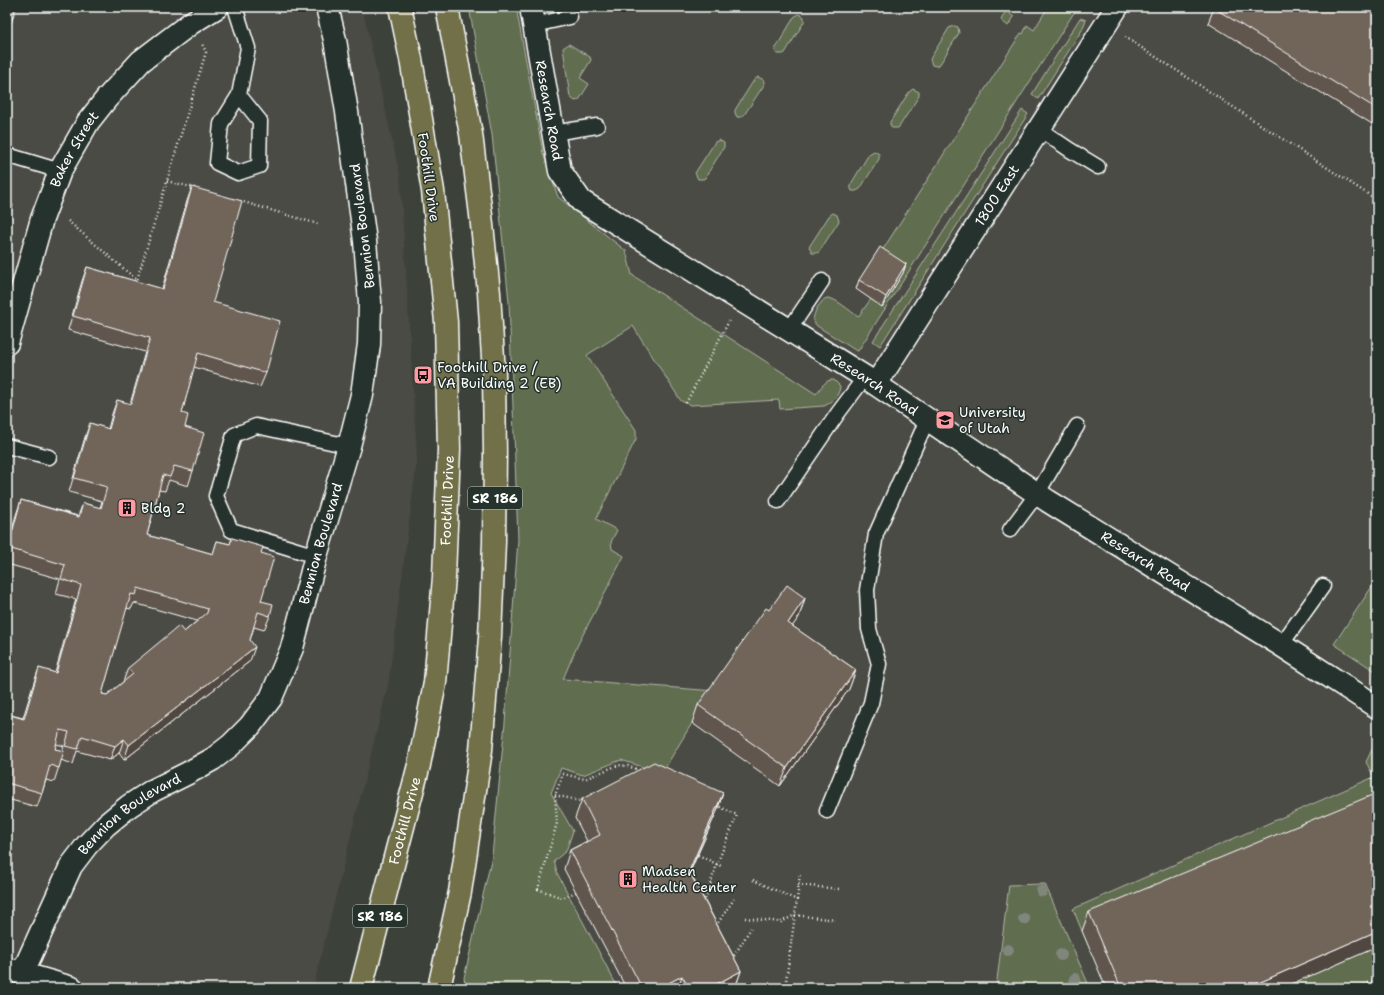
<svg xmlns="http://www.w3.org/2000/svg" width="1384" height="995" font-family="'Shantell Sans',sans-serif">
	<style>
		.built { fill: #4c4c44 }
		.green { fill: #606d4f; stroke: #b0b6a7 }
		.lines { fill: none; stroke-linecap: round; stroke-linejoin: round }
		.service-casing { stroke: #fff; stroke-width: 17 }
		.minor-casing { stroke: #fff; stroke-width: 25 }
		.primary-casing { stroke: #fff; stroke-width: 25 }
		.path { stroke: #fff; stroke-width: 2.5; stroke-dasharray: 1 3; stroke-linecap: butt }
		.service { stroke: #26332d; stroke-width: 14 }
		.minor { stroke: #26332d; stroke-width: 22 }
		.primary { stroke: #71704a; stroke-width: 22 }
		.tree { fill: #80867b }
		.wall { fill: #61574d; stroke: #fff; fill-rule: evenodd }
		.shaded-wall { fill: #4f473f; stroke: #fff }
		.building { fill: #71655a; stroke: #fff; fill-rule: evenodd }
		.labels { text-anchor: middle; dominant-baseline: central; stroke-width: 3; stroke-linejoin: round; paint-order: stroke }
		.shield { fill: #26332d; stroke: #bec2c0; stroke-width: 1 }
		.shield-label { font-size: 13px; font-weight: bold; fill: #fff }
		.street-label { font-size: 14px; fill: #fff; stroke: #26332d }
		.poi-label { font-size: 14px; fill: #fff; stroke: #26332d; text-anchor: start }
	</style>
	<rect width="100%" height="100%" fill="#3c423a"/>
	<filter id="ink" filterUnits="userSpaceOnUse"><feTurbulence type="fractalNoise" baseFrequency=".025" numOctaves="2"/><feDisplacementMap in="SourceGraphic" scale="8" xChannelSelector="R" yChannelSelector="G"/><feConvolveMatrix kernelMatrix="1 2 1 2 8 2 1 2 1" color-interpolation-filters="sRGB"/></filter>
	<g filter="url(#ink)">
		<!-- built -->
		<g class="built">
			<path d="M7,7H362L400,176L417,459L388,685L313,988H7Z"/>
			<path d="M469,7H1377V988H462L492,856L505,723L518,539L509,302L492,135Z"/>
		</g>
		<!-- green -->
		<g class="green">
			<path d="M469,7H516L543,153L558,197L626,251L632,275L816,394C821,388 825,379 834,380L840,386C840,394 832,403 824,406L780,409L779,400L690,405L681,401L633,326L587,355L636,430V439L596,519L617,530L611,542L612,549L624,556L578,644L563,679L714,691L692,723L662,773L621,760L583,775L561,768L551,793L573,831L566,851L554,861L557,873L618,988H466L464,978L492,856L505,723L518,539L509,302L492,135Z"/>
			<path d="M1008,7H1014L1010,14L1014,17L1008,26L1001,20Z"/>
			<path d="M1048,7H1072L1075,11L858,351L855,350L817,326L813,321C814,314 816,308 821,303C823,300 825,298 828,298C835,298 852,312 858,317L871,299L882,306L904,270L881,256L880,254L1021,33L1023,34L1027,25L1034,30Z"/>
			<path d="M799,14L804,17V22L785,53L783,54H777L775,50L776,48L794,17Z"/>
			<path d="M1080,18L1086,20L1082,30L1038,99L1032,94Z"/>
			<path d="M954,26L958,27L959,33L940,64L936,66L932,65L930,59L949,28Z"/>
			<path d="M569,44L590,57L591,60L580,78L589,84L579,100L575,101L570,97L563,48Z"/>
			<path d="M758,77L764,80V85L744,115L742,117H737L735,113V110L754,80Z"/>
			<path d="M913,89L919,92V96L899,127L898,128H892L890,124V122L909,92Z"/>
			<path d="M1022,110L1028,114L880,346L873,341Z"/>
			<path d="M719,140L724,143V147L705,178L703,179H698L695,173L715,142Z"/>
			<path d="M874,151L879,154V159L860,189L856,191H852L850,186L851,184L869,154Z"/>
			<path d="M833,213L837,215L839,221L819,252L817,253H812L809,247L829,216Z"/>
			<path d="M1377,579V667L1375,671L1334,644Z"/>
			<path d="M1377,739V816L1374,810L1082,931L1073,909L1374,777L1366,762Z"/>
			<path d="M1045,884L1090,988H996L1009,885Z"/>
			<path d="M1377,947V988H1282Z"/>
		</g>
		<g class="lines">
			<!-- service casing -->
			<g class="service-casing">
				<g id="service">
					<path d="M235,7L248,48L239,95L221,124L217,163L238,173L259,166L260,121L239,95"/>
					<path d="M534,25L570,17"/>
					<path d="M1039,129L1070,150L1098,167"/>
					<path d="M553,133L597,126"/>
					<path d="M7,155L60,171"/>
					<path d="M789,330L822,281"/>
					<path d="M7,446L49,457"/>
					<path d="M778,501L838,413L865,377"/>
					<path d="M1010,530L1037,494L1077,426"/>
					<path d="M316,556L231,530L216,496L234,435L256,426L349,446"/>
					<path d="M1281,645L1323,586"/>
					<path d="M827,811L871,703L879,664L869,629L867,590L876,534L928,418"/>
				</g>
			</g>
			<!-- minor casing -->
			<g class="minor-casing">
				<g id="minor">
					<path id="s1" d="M531,7L560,171L581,201L865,377L1048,501L1281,645L1377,707"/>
					<path id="s2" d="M7,343L42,219L60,171L88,122L107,98L141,61L191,23L217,7"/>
					<path id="s3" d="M876,384L1117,7"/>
					<path d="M7,969L72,988"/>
					<path id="s4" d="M22,974L71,866L87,845L106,825L129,806L152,791L188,773L213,759L231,745L250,726L271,698L292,648L316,556L349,446L362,395L369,344L370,302L365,241L347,112L335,40L327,7"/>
				</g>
			</g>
			<!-- primary casing -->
			<g class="primary-casing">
				<g id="primary">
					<path id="s5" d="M361,988L419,765L435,683L444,577L449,449L446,322L433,191L411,59L400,7"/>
					<path d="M439,988L460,892L481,750L490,637L494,542L495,456L494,374L489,293L481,215L471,134L447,7"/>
				</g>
			</g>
			<!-- path -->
			<g class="path">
				<path d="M1081,7L1087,11"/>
				<path d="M1125,37L1377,200"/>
				<path d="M167,181L195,188"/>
				<path d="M240,201L318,224"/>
				<path d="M68,221L137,280L206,52L202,44"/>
				<path d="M686,403L729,321"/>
				<path d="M1375,674L1377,672"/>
				<path d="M555,795L584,802"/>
				<path d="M698,855L723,867"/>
				<path d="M753,880L797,900L785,988"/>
				<path d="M798,885L840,889"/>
				<path d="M576,892L562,898L538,889L557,823L555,795L563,774L585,779L618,765L628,766L641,771"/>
				<path d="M797,900L800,873"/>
				<path d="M704,903L717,864L737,815L716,805"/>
				<path d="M745,918L781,922L795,915L835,920"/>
				<path d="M716,926L734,899"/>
				<path d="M732,959L751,928"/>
				<path d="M737,980L741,988"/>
				<path d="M1357,988L1377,979"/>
			</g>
			<!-- service -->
			<use href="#service" class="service"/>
			<!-- minor -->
			<use href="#minor" class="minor"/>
			<!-- primary -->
			<use href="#primary" class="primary"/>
		</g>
		<!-- trees -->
		<g class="tree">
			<circle cx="1042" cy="891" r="6"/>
			<circle cx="1024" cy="919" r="6"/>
			<circle cx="1008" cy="950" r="6"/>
			<circle cx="1061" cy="955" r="6"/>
			<circle cx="1075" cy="979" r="6"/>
		</g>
		<!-- wall -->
		<g class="wall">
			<path d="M1377,7V127L1208,23L1214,8Z"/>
			<path d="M192,187L213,302L266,373L260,387L194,367L182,413L193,471L188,486L169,480L165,491L159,490L147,535L213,554L217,541L230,544L232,538L261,553V601L270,616L264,630L254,627L250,640V661L124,760L119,753L110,760L77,751L73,764L61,760L54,782L46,780L42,793L37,807L7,799V714L23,718L34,682L39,668L55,673L76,599L56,594L60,579L7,564V547L16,515L21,500L78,516L83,503L100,508L102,501L69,492L85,437L90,423L108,429L112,414L117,400L130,404L145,352L68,330L82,281L87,267L162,289L187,201ZM134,603L197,621L184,632L128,668L123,682L107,695L102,694L126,608L131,609ZM56,744L64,746L62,751L55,749Z"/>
			<path d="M906,264L903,273L882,307L856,289L859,280Z"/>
			<path d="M805,598L799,617L792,626L856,670L849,689L780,786L692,723L698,705L769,610Z"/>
			<path d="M723,793L717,811L690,872L741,971L735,988H626L564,869L570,850L587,841L575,818L582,799Z"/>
			<path d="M1089,912L1282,988H1106L1082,931Z"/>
		</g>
		<!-- shaded-wall -->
		<g class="shaded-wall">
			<path d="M906,264L903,273L882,307L886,297Z"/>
			<path d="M805,598L799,617L781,642L788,623Z"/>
			<path d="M255,647L250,661L124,760L129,745Z"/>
			<path d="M856,670L849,689L780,786L787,768Z"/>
			<path d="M124,739L119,753L110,760L115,746Z"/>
			<path d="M723,793L717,811L682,889L689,871Z"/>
			<path d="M1377,931V947L1282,988H1247Z"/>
			<path d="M741,971L735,988H709Z"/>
			<path d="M682,976L678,988H659Z"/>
		</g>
		<!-- building -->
		<g class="building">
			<path d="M7,7H16L7,37Z"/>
			<path d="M1214,7H1377V109L1214,8Z"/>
			<path d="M192,187L242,201L213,302L280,321L266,373L198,353L182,413L188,415L185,427L204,433L193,471L174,466L170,477L163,475L147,535L213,554L217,541L230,544L232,538L263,547L261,553L274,557L261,601L273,604L270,616L258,612L250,640L255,647L129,745L124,739L115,746L82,736L78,749L65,746L69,732L60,730L55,749L64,751L59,768L50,765L42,793L7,783V714L24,719L39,668L56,673L81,585L61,579L65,565L8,548L21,500L79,517L83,503L101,508L107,487L74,478L90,423L109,429L117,400L131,404L150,338L73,316L87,267L163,289ZM138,588L208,609L207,613L184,632L179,626L128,668L133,674L107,695L102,694L131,594L136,595Z"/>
			<path d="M7,204L13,205L7,225Z"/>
			<path d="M880,247L906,264L886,297L859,280Z"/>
			<path d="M787,585L805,598L788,623L856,670L787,768L698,705L766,608L769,610Z"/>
			<path d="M654,762L723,793L689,871L741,971L709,988H689L682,976L659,988H642L570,850L600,835L582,799Z"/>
			<path d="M1377,793V931L1247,988H1121L1089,912Z"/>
		</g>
	</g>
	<!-- icons -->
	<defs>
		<g id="bus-square" transform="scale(1)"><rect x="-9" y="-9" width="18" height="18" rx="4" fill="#ff9aa2" stroke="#26332d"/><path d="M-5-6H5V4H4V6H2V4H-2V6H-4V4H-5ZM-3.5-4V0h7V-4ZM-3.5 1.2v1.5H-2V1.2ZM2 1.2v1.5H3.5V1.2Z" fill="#111"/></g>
		<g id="university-square" transform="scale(1)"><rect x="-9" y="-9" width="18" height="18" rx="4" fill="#ff9aa2" stroke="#26332d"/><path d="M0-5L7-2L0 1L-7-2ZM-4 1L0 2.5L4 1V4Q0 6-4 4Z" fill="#111"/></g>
		<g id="building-square" transform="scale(1)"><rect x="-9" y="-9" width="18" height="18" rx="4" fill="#ff9aa2" stroke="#26332d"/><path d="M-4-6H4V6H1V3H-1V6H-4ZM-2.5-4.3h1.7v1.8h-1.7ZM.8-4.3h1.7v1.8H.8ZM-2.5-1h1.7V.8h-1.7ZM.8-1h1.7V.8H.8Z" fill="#111"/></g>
	</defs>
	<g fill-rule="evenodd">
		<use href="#bus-square" x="423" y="375"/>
		<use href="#university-square" x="945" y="420"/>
		<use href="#building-square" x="127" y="508"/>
		<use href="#building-square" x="628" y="879"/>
	</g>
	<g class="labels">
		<!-- shield labels -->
		<g class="shield">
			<rect x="468" y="487" width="54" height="22" rx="3"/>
			<rect x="353" y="905" width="54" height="22" rx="3"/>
		</g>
		<g class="shield-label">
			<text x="495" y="498">SR 186</text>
			<text x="380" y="916">SR 186</text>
		</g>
		<!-- street labels -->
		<g class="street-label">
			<text stroke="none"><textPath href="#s1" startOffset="105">Research Road</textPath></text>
			<text stroke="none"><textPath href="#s2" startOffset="206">Baker Street</textPath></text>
			<text transform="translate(429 177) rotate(82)">Foothill Drive</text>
			<text stroke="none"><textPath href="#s3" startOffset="224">1800 East</textPath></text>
			<text transform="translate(362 226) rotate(-97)">Bennion Boulevard</text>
			<text stroke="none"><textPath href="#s1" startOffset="549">Research Road</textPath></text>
			<text stroke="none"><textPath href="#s5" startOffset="497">Foothill Drive</textPath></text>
			<text stroke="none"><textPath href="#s4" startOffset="546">Bennion Boulevard</textPath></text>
			<text stroke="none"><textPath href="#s1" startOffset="873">Research Road</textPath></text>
			<text stroke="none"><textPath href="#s4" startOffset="198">Bennion Boulevard</textPath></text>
			<text stroke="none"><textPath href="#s5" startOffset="173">Foothill Drive</textPath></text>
		</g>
		<!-- poi labels -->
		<g class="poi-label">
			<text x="437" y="367">Foothill Drive /<tspan x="437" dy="16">VA Building 2 (EB)</tspan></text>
			<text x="959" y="412">University<tspan x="959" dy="16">of Utah</tspan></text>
			<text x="141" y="508">Bldg 2</text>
			<text x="642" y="871">Madsen<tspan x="642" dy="16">Health Center</tspan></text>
		</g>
	</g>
	<!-- margin -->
	<rect width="1384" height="995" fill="none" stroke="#26332d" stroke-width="24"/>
	<rect x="12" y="12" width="1360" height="971" fill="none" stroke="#fff" stroke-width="1.5" filter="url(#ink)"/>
</svg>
